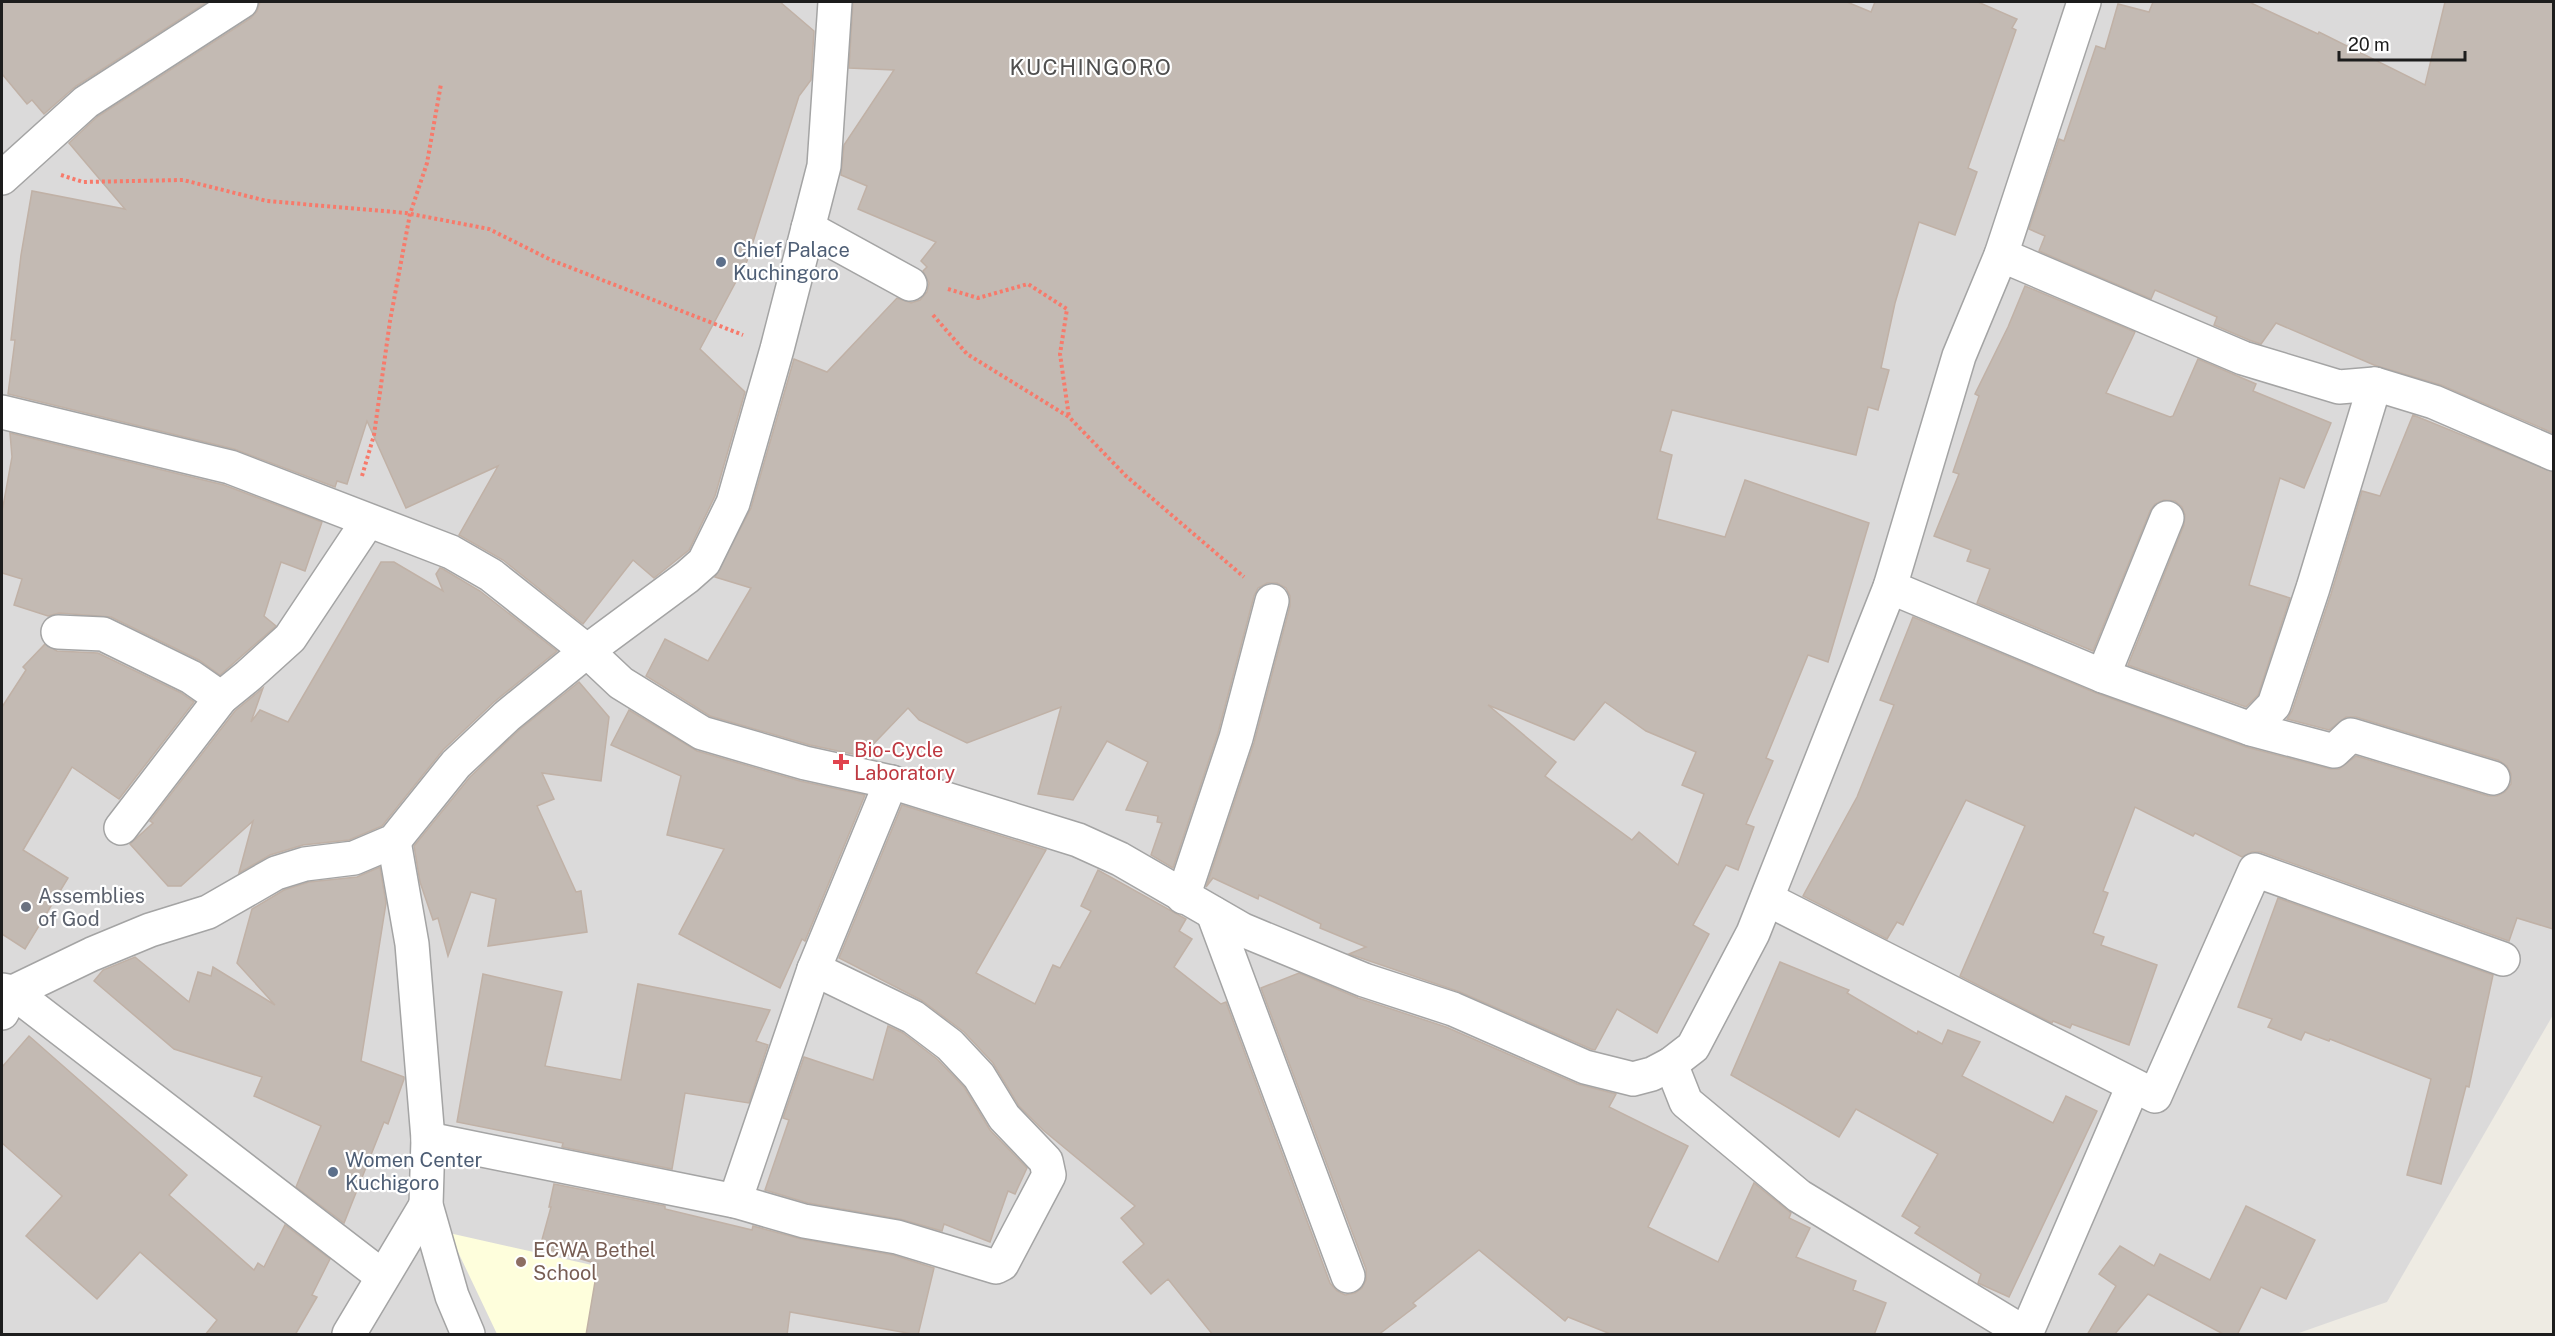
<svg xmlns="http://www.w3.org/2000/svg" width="2555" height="1336" font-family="'Public Sans',sans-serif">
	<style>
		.residential { fill: #dbdada }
		.education { fill: #fefedc }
		.building { fill: #c3bab3; stroke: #c0b1a6; stroke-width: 1.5; fill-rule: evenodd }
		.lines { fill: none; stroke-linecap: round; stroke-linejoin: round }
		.minor-casing { stroke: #a4a4a4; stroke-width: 36 }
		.path { stroke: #f77a6b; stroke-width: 4; stroke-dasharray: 3 3; stroke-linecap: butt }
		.minor { stroke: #fff; stroke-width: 33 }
		.service-dot { fill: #5c6f8a; stroke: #fff; stroke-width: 2 }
		.health-dot { fill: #e0444e; stroke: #fff; stroke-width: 2 }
		.worship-dot { fill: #6b7280; stroke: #fff; stroke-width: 2 }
		.education-dot { fill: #8d6e63; stroke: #fff; stroke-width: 2 }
		.labels { text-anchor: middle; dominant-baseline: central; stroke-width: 4.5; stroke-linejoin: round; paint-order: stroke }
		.service-label { font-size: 20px; fill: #4e5e75; stroke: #fff; text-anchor: start }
		.health-label { font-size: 20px; fill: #be3a42; stroke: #fff; text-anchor: start }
		.worship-label { font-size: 20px; fill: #5b616d; stroke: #fff; text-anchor: start }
		.education-label { font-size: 20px; fill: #785e54; stroke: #fff; text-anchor: start }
		.quarter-label { font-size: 22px; letter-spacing: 1.5px; fill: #505050; stroke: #fff }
	</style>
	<rect width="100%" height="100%" fill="#eeebe3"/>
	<!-- residential -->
	<path class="residential" d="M2,2H2553V1015L2387,1302L2296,1334H2Z"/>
	<!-- education -->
	<path class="education" d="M449,1233L708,1291L725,1334H497Z"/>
	<!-- building -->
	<g class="building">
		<path d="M2,2H207L76,86L44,114L32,100L27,104L2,74Z"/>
		<path d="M260,2H780L814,31L811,80L799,96L747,261L700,349L745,392L715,496L689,550L654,578L633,560L583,624L503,560L459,535L498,466L406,508L367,421L347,484L337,481L335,487L234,449L8,394L15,340H11L21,255L32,191L125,209L69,143L97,117L251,18L257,11Z"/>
		<path d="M853,2H1847L1871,12L1875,2H1978L2017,19L2012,28L2016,30L1968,168L1977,172L1955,235L1919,222L1895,303L1881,368L1889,370L1878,410L1868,407L1856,455L1672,410L1660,451L1672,455L1657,519L1725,537L1745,480L1869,523L1828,662L1808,655L1766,758L1773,761L1746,824L1754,827L1738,870L1726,865L1693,925L1709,934L1657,1033L1617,1009L1595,1050L1591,1049L1460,992L1349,954L1366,947L1320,928L1321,924L1259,895L1258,899L1213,878L1206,887L1254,743L1290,606V596L1286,588L1277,583H1267L1258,588L1254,596L1218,733L1173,868L1151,855L1162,823L1157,822L1158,816L1126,810L1148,762L1107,741L1073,800L1038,794L1061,707L967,743L919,720L908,708L862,756L810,745L710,716L646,676L665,639L708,661L751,588L715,577L751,508L794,359L827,372L897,298L911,303L920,300L927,292L929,283L923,271L927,267L921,261L936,242L858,209L867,186L841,175L844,145L894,70L849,68ZM1605,702L1646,731L1696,752L1682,785L1704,794L1678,865L1639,832L1632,840L1545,776L1556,762L1488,705L1574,740Z"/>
		<path d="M2153,2H2249L2318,34L2319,32L2425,85L2445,2H2553V433L2441,385L2374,365L2276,323L2261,344L2249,340L2214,325L2217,317L2155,290L2151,299L2039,251L2045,236L2029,229L2059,139L2064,141L2096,46L2105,49L2118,4L2149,12Z"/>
		<path d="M2025,286L2135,332L2106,393L2170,417L2173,416L2198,359L2256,384L2253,391L2331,423L2304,488L2280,478L2249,585L2290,598L2258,695L2246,707L2128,665L2184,525L2185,515L2182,507L2175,501L2164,500L2155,504L2150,511L2093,651L1977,603L1990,569L1967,561L1971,550L1934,536L1959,474L1953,472L1979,396L1975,394L2008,327Z"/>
		<path d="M2413,415L2553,472V929L2517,918L2509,941L2261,852H2252L2242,857L2195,833L2193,836L2135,807L2103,891L2108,893L2093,933L2104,937L2101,945L2157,965L2129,1045L2072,1024L2070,1028L2053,1021L2052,1023L1960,976L2025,826L1966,800L1903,925L1897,922L1887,939L1803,896L1857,797L1894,705L1880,700L1913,617L2096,693L2246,747L2330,769H2339L2356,756L2488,796H2497L2505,792L2511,784V774L2507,766L2498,760L2356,717H2346L2329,730L2287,719L2292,711L2331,594L2362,491L2380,496Z"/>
		<path d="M10,433L224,485L322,522L305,571L281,562L264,616L276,626L220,675L199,660L111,617L59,613L48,616L14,605L22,579L2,573V512L12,457Z"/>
		<path d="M381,562H394L443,591L436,574L440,568L443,569L480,591L557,651L494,702L443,750L382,826L349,840L303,845L270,855L239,873L253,821L181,886H168L130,844L153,823L150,821L235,711L263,688L251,722L260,710L288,722Z"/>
		<path d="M45,644L57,651L98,653L181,693L194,702L119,799L72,767L23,850L68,878L25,949L2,934V707L26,670L23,667Z"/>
		<path d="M579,682L609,717L601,781L542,773L554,799L537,806L576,892L581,891L587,932L488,946L496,899L471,892L448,956L438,918L433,920L420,882L414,846L470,777L519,730Z"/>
		<path d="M629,710L697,751L800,781L865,795L805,941L802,939L780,988L679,934L724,849L667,835L681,776L611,745Z"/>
		<path d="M902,805L1046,850L976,973L1035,1004L1053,965L1060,968L1091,911L1081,906L1098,870L1186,919L1179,931L1192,939L1174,967L1221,1004L1226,1002L1330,1283L1337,1291L1345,1295L1355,1293L1362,1288L1366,1280V1269L1261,988L1299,973L1358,998L1446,1027L1577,1084L1616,1094L1609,1107L1688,1146L1648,1227L1718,1262L1754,1183L1791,1213L1789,1218L1810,1228L1796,1257L1856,1281L1853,1290L1886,1303L1874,1335H1613L1568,1317L1565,1321L1479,1250L1413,1303L1416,1306L1378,1335H1213L1168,1279L1151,1294L1123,1262L1144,1244L1121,1218L1135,1206L1043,1130L1019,1106L993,1063L964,1032L921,1000L839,958Z"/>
		<path d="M380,867L386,903L361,1061L404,1077V1079L388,1124L384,1122L344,1223L296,1187L321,1126L254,1096L262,1077L174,1049L94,981L103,970L135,957L189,1002L198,972L211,976L213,967L275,1005L237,963L252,909L284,890L309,882L357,877Z"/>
		<path d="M2278,898L2493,975L2469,1087L2466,1086L2441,1184L2407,1175L2431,1079L2330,1039L2329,1041L2305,1032L2301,1040L2268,1027L2272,1019L2238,1007Z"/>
		<path d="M1780,962L1849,990L1847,993L1917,1034L1918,1031L1942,1044L1948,1030L1980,1042L1962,1076L2053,1123L2066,1096L2097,1111L2009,1297L1978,1283L1981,1274L1915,1233L1920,1227L1902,1216L1938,1154L1856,1109L1839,1137L1731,1075Z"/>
		<path d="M483,974L562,992L545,1066L621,1080L638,984L770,1010L756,1041L768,1045L749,1103L685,1093L672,1169L562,1147L563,1143L457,1122Z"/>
		<path d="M888,1026L903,1033L937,1059L964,1087L990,1130L1027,1168L1015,1194L1008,1191L990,1242L944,1224L942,1231L900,1219L808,1203L765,1190L789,1120L783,1118L804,1057L873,1080Z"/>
		<path d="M29,1036L187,1175L169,1195L254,1270L258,1263L264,1267L285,1225L330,1259L312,1295L317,1297L295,1335H205L217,1320L140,1252L97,1299L26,1236L62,1196L2,1143V1067Z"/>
		<path d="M554,1184L665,1206V1209L752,1230L753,1226L801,1239L893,1255L934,1268L918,1335L790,1312L787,1335H586L598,1264L540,1247L551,1207H549Z"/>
		<path d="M2246,1206L2315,1240L2286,1299L2261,1287L2237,1335H2225L2148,1294L2114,1335H2087L2116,1286L2099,1274L2120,1246L2154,1266L2160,1254L2210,1280Z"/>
	</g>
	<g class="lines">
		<!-- minor casing -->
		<g class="minor-casing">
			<g id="minor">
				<path d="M2,178L86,102L241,2"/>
				<path d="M808,228L910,284"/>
				<path d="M2001,255L2243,358L2339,387L2375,384L2434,402L2554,454"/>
				<path d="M2,412L230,467L451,552L491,575L587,651L621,683L702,733L805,763L891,782L1078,840L1120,859L1243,930L1364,980L1453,1009L1585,1067L1633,1079L1652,1074L1671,1064L1693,1047L1753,933L1890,587L1959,356L2001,255L2084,2"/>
				<path d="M1890,587L2103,676L2251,729L2334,751L2351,735L2493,778"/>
				<path d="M58,632L103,634L191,677L221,698"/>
				<path d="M2103,676L2167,518"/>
				<path d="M2251,729L2274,705L2313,588L2375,384"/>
				<path d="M121,828L221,698L248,676L290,638L368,521"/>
				<path d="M394,841L412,944L428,1139L426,1205L452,1296L468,1334"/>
				<path d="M1183,897L1236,738L1272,601"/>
				<path d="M1767,899L2155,1096L2255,870L2503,959"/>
				<path d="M1213,913L1348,1276"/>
				<path d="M2,990L13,992L382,1276"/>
				<path d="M2,1013L13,992L92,954L150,930L208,912L276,873L305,864L354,858L394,841L456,764L507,716L587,651L687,577L704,562L733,503L777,349L824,166L835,2"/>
				<path d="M1671,1064L1686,1102L1799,1196L2026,1334L2133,1086"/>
				<path d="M428,1139L735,1201L804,1221L897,1237L996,1267L1002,1264L1049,1175L1046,1161L1004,1117L979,1076L950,1045L913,1017L814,969"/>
				<path d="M735,1201L814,969L891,782"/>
				<path d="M349,1334L426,1205"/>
			</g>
		</g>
		<!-- path -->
		<g class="path">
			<path d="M61,175L83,182L183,180L267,201L406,213L489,229L551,260L743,335"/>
			<path d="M948,289L978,298L1028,284L1067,309L1060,354L1069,417"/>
			<path d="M933,315L967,354L1069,417L1126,476L1244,577"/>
			<path d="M362,476L374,435L390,321L410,214L427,163L441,84"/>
		</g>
		<!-- minor -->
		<use href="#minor" class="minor"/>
	</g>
	<!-- markers -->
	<g class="service-dot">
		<circle cx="721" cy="262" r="6"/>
		<circle cx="333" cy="1172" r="6"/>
	</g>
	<path class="health-dot" d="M838 753h6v6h6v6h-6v6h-6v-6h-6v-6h6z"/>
	<circle class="worship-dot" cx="26" cy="907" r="6"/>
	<circle class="education-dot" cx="521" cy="1262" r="6"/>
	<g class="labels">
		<!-- service labels -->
		<g class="service-label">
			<text x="733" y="250">Chief Palace<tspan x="733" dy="23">Kuchingoro</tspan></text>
			<text x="345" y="1160">Women Center<tspan x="345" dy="23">Kuchigoro</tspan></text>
		</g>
		<!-- health labels -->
		<g class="health-label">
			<text x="854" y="750">Bio-Cycle<tspan x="854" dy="23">Laboratory</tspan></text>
		</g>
		<!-- worship labels -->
		<g class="worship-label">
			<text x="38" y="896">Assemblies<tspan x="38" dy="23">of God</tspan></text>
		</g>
		<!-- education labels -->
		<g class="education-label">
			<text x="533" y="1250">ECWA Bethel<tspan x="533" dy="23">School</tspan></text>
		</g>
		<!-- quarter labels -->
		<g class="quarter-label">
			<text x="1091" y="67">KUCHINGORO</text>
		</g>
	</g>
	<!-- border -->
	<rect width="2555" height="1336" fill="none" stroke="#1d1d1d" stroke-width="6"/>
	<!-- scale -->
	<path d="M2339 51v9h126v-9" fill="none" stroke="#1d1d1d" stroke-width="3"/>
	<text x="2348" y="51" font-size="18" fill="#1d1d1d" stroke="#ffffff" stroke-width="4.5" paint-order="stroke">20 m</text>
</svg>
